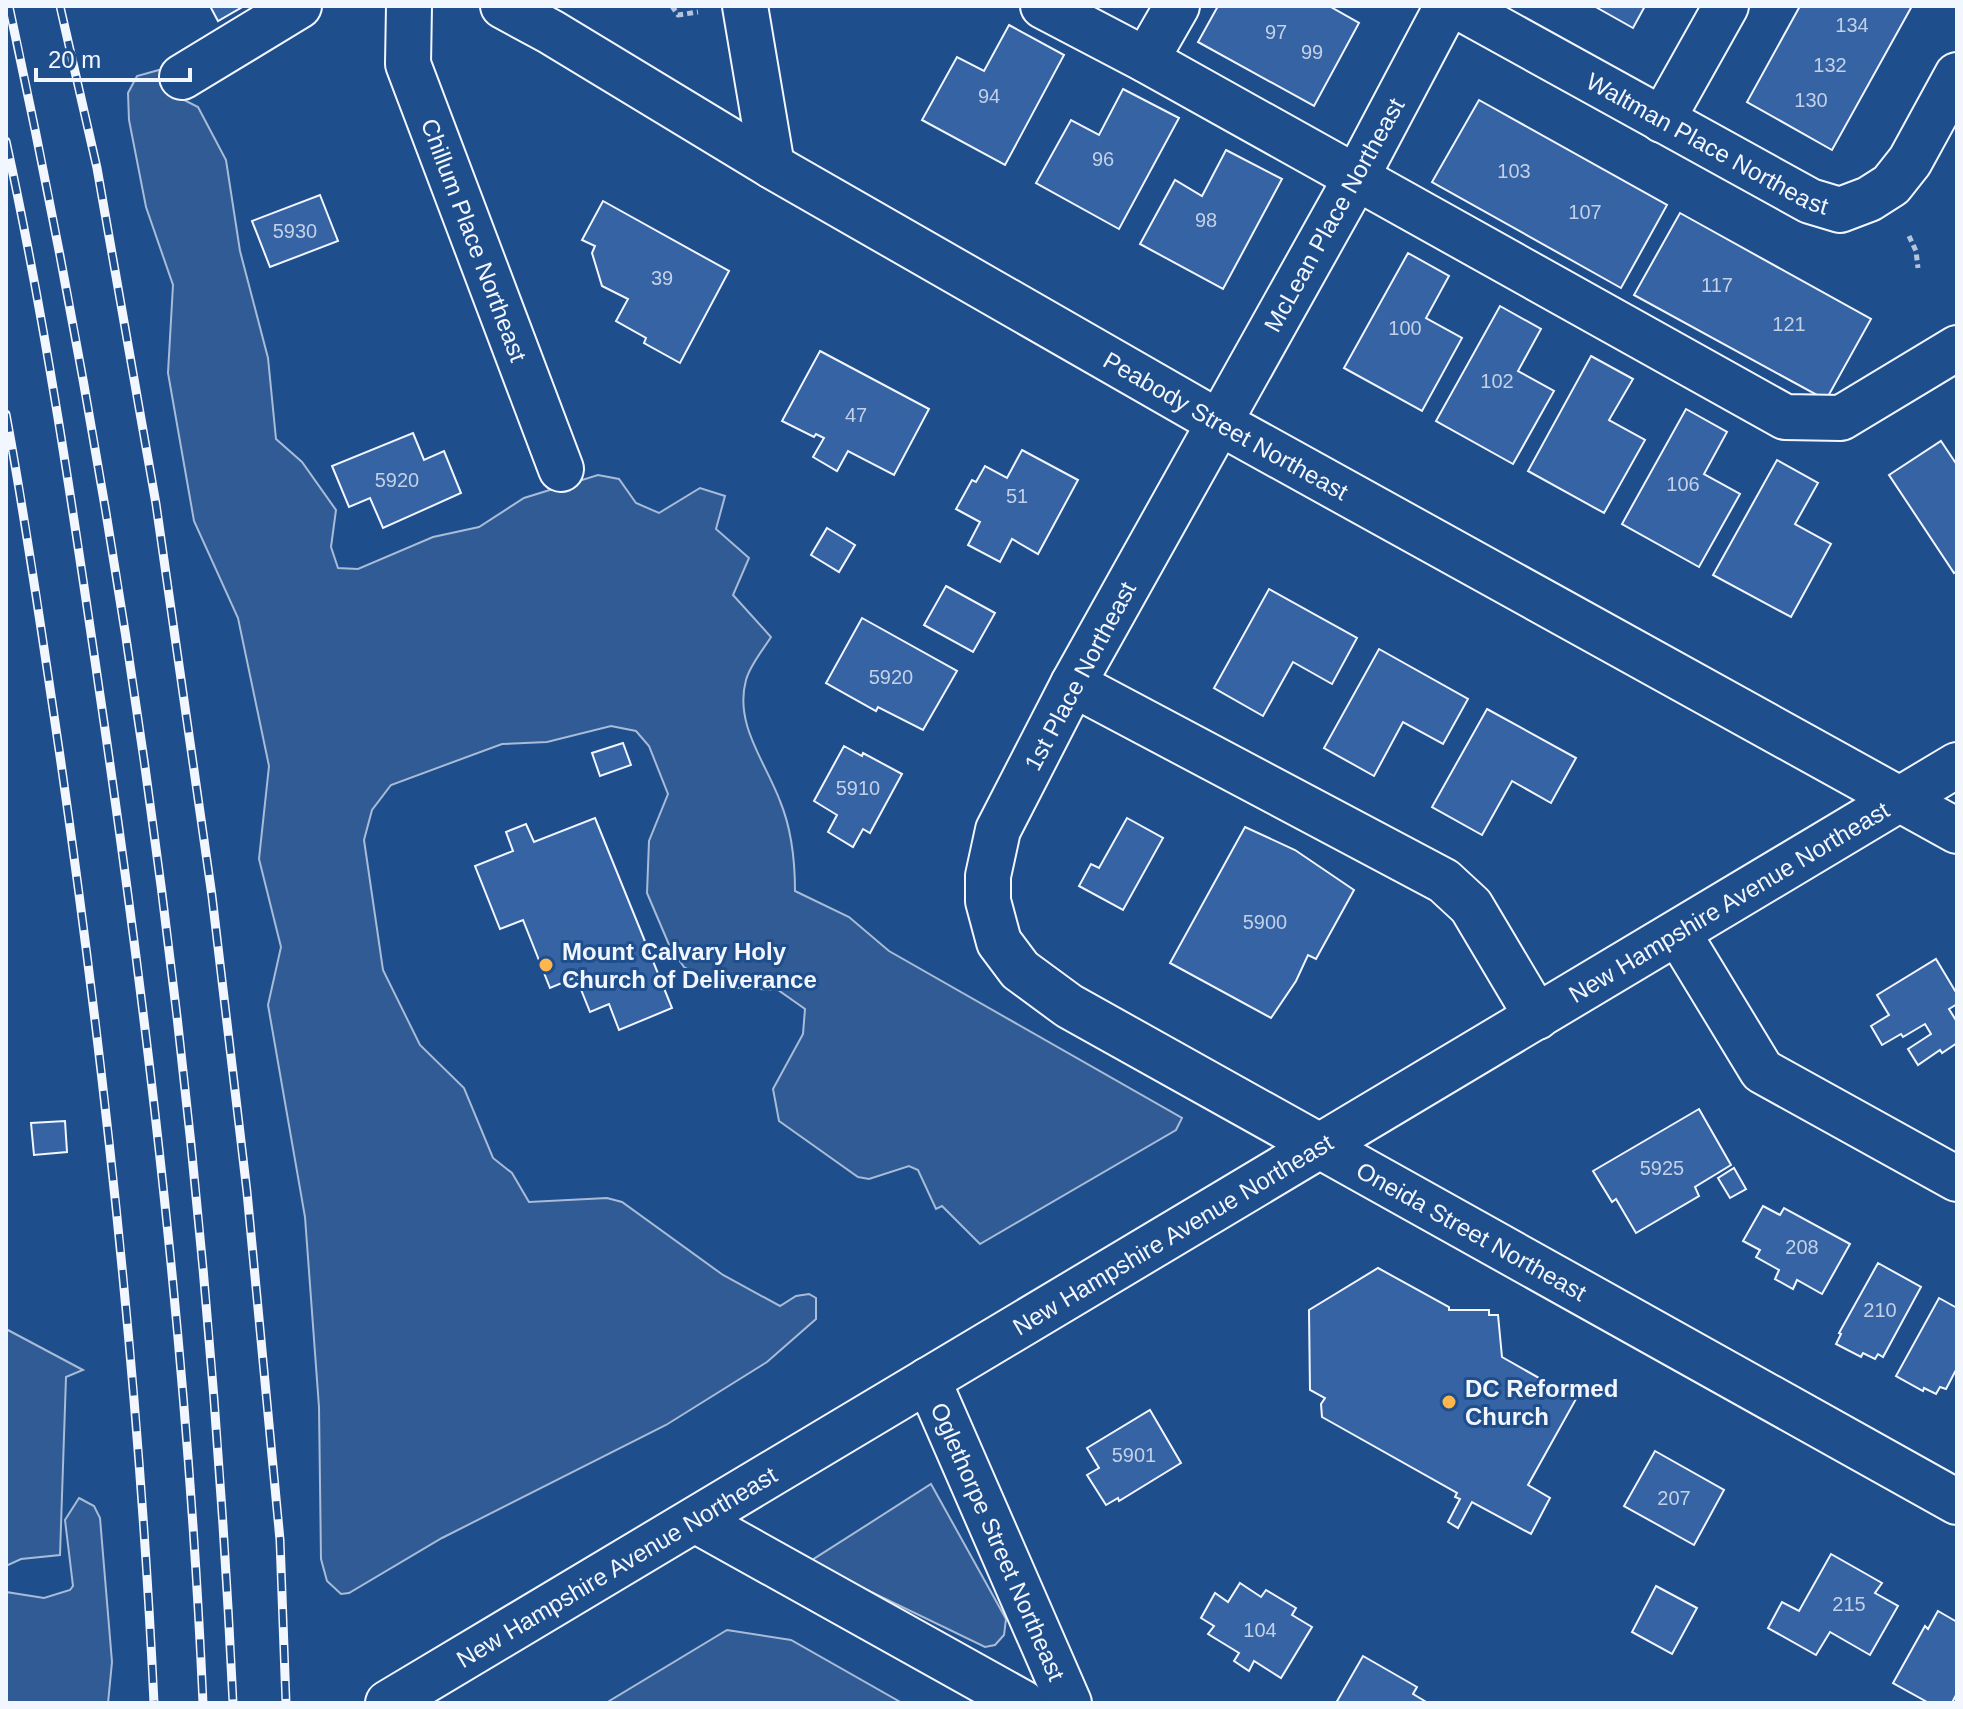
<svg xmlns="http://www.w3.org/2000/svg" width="1963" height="1709" font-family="Helvetica,sans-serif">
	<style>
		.green { fill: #305b95; stroke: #a8bbd7; stroke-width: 2 }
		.building { fill: #3563a3; stroke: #f2f6ff; stroke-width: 2 }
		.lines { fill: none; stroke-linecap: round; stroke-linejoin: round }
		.minor-casing { stroke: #f2f6ff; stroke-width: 48 }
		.major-casing { stroke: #f2f6ff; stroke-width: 48 }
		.path { stroke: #b3c4dc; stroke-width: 5; stroke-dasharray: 6 4; stroke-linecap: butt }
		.minor { stroke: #1f4e8c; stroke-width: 44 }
		.major { stroke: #1f4e8c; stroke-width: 44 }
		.rail-casing { stroke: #f2f6ff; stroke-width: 9 }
		.rail { stroke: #1f4e8c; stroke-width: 6; stroke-dasharray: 18; stroke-linecap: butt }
		.poi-dot { fill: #ffb74d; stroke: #1f4e8c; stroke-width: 3 }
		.labels { text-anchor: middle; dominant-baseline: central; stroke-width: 6; stroke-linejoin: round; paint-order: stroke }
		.number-label { font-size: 20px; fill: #c3d1e8 }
		.street-label { font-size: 24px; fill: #f2f6ff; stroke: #1f4e8c }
		.poi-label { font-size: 24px; font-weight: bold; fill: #f2f6ff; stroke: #1f4e8c; text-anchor: start }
	</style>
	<rect width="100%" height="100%" fill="#1f4e8c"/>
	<!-- green -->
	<g class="green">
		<path d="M159,70L182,99L198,107L226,160L240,251L268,358L276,439L302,462L336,510L331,547L338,568L358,569L433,537L479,527L524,498L598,475L619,479L636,503L659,513L700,488L725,496L716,529L749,558L733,595L771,637C763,650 750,665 746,680C734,724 765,761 780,801C792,830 795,860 795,891L849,917L889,951L1182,1118L1176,1130L980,1244L942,1206L936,1209L918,1170L909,1166L869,1179L858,1177L779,1121L773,1089L803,1034L805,1009L778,990L719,987L684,967L670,947L647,893L649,841L668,794L649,746L636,731L611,726L547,742L502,744L391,785L372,810L364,840L383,970L420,1045L464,1088L493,1158L512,1173L529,1202L607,1198L622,1202L723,1275L780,1306L796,1296L809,1294L816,1298V1319L767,1362L666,1425L442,1538L349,1593L341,1594L327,1581L321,1559L319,1407L305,1217L268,1005L281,947L259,859L269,766L238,618L194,521L168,373L173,285L146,207L129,120L128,93L137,76Z"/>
		<path d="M6,1329L83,1370L66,1377L60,1555L21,1559L6,1566Z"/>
		<path d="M931,1484L1006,1619L1004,1635L995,1645L985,1647L809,1562Z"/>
		<path d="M79,1498L94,1506L100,1518L112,1662L108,1703H6V1592L44,1598L70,1590L73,1586L65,1520Z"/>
		<path d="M727,1630L791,1640L902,1703H606Z"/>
	</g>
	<!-- building -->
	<g class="building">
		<path d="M210,6H244L218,21Z"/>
		<path d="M1218,6H1329L1359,23L1314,106L1198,42Z"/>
		<path d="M1594,6H1645L1633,28Z"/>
		<path d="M1800,6H1912L1832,150L1747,102Z"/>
		<path d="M1009,25L1064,55L1005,165L922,120L957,57L984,71Z"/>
		<path d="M1123,89L1179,118L1119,229L1036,183L1071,120L1099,135Z"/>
		<path d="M1479,100L1667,205L1621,288L1432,182Z"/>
		<path d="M1226,150L1282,179L1223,289L1140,244L1175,180L1202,196Z"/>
		<path d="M320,195L338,241L270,267L252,221Z"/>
		<path d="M603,201L729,271L680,363L644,343L646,338L616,321L628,299L602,286L592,253L595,246L582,240Z"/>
		<path d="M1680,213L1871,319L1826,400L1634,295Z"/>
		<path d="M1408,253L1449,276L1426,318L1462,338L1422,411L1344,368Z"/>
		<path d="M1500,306L1541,329L1518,371L1554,391L1513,464L1436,421Z"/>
		<path d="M820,351L929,409L894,475L848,451L837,471L813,457L824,438L816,434L814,437L782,421Z"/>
		<path d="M1591,356L1633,379L1609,420L1645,440L1604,513L1528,471Z"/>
		<path d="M1686,409L1727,432L1704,474L1740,494L1699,567L1622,524Z"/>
		<path d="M413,433L424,460L444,451L461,493L383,528L370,498L349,507L332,466Z"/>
		<path d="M1941,441L1957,465V571L1954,573L1889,475Z"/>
		<path d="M1022,450L1078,480L1038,554L1012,539L1000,562L968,545L980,522L956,509L972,480L976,482L985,466L1007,478Z"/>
		<path d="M1777,460L1818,483L1795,524L1831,544L1791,617L1713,575Z"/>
		<path d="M827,528L855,545L839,572L811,555Z"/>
		<path d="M946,586L995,613L973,652L924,625Z"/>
		<path d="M1269,589L1357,638L1332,684L1293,662L1263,716L1214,688Z"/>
		<path d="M862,618L957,671L923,730L878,707L876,711L826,683Z"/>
		<path d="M1379,649L1468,699L1443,744L1403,722L1374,776L1324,748Z"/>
		<path d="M1487,709L1576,758L1551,803L1512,781L1482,835L1432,807Z"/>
		<path d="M623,743L631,765L600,776L592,753Z"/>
		<path d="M844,746L862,756L863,753L902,774L870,833L863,829L853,847L828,832L837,815L814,801Z"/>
		<path d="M595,818L672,1008L619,1030L609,1004L590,1012L576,977L550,988L523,920L500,929L475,866L513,851L506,832L526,824L534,842Z"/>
		<path d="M1127,818L1163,838L1123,910L1079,886L1091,864L1099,868Z"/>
		<path d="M1245,827L1295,850L1354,890L1316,959L1308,955L1296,981L1271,1018L1170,963Z"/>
		<path d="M1936,959L1957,994V1004L1949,1009L1957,1022V1043L1942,1053L1940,1050L1918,1065L1908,1049L1931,1034L1925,1024L1903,1037L1901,1034L1882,1045L1871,1026L1889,1015L1877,995Z"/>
		<path d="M1699,1109L1731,1165L1695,1187L1699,1196L1636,1233L1616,1199L1612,1202L1593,1171Z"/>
		<path d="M65,1121L67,1152L34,1155L31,1123Z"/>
		<path d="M1734,1168L1746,1189L1730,1198L1718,1178Z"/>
		<path d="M1763,1206L1780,1215L1784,1208L1850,1244L1822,1294L1797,1280L1793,1289L1775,1279L1779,1270L1756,1257L1760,1250L1743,1241Z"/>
		<path d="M1878,1263L1921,1287L1883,1357L1878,1354L1875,1359L1863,1353L1861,1357L1836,1344L1841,1334L1839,1333Z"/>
		<path d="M1378,1268L1449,1307V1310H1489V1315H1498L1502,1357L1576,1399L1528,1485L1550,1498L1531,1534L1472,1502L1458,1528L1448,1522L1460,1499L1455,1497L1457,1493L1322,1417L1321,1404L1325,1398L1310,1390L1309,1310Z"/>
		<path d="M1939,1298L1957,1308V1368L1946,1389L1940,1387L1936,1394L1924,1388L1923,1391L1896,1376Z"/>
		<path d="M1150,1410L1181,1463L1119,1501L1118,1498L1106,1505L1087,1475L1099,1468L1087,1448Z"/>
		<path d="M1655,1451L1724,1490L1694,1545L1624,1506Z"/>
		<path d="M1831,1554L1882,1583L1875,1593L1898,1606L1870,1655L1830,1632L1816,1655L1768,1628L1782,1602L1799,1611Z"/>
		<path d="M1240,1583L1261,1597L1266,1590L1296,1608L1292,1615L1312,1627L1281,1678L1254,1661L1249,1671L1234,1661L1239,1653L1208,1634L1214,1626L1201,1618L1215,1593L1228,1602Z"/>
		<path d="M1656,1586L1697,1608L1672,1654L1632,1632Z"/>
		<path d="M1938,1611L1957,1622V1693L1952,1703H1929L1893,1683L1925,1626L1928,1629Z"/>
		<path d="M1363,1656L1417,1687L1413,1694L1428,1703H1336Z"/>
	</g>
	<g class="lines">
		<!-- minor casing -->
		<g class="minor-casing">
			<g id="minor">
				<path id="s1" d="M409,6L408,64L561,469"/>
				<path id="s2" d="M503,6L551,32L772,166L1220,423L1957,831"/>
				<path d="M745,6L772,166"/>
				<path d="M1043,6L1146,60L1785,417L1841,418L1957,348"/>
				<path id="s3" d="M1447,6L1356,178L1073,684L998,830L988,876V901L999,942L1020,970L1069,1006L1957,1502"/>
				<path id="s4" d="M1457,6L1810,201L1840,210L1869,199L1891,185L1910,161L1957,75"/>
				<path d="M1146,60L1177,6"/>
				<path d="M182,77L299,6"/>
				<path d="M1662,120L1726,6"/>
				<path d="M1073,684L1444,881L1471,906L1537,1017"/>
				<path d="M1678,933L1762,1071L1957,1179"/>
				<path id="s5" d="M928,1380L1069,1703"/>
				<path d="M695,1520L1023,1703"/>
			</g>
		</g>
		<!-- major casing -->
		<g class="major-casing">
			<g id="major">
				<path id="s6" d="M388,1703L1957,765"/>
			</g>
		</g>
		<!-- path -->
		<g class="path">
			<path d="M672,6L678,15L698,12"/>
			<path d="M1909,236L1916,251L1918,268"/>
		</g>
		<!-- minor -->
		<use href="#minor" class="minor"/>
		<!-- major -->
		<use href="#major" class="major"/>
		<!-- rail casing -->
		<g class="rail-casing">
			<g id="rail">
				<path d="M9,6C130,564 206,1133 233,1703"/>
				<path d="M60,6L97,168L156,504L212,896L247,1192L280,1540L286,1703"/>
				<path d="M6,141C46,324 73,510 100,695C149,1029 188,1365 203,1703"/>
				<path d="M6,414C27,528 43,642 60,756C105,1070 139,1386 154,1703"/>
			</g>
		</g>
		<!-- rail -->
		<use href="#rail" class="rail"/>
	</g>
	<!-- markers -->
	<g class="poi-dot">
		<circle cx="546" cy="965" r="8"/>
		<circle cx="1449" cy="1402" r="8"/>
	</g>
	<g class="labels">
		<!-- number labels -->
		<g class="number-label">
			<text x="1852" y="25">134</text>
			<text x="1276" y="32">97</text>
			<text x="1312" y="52">99</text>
			<text x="1830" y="65">132</text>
			<text x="989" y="96">94</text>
			<text x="1811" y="100">130</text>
			<text x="1103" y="159">96</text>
			<text x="1514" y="171">103</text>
			<text x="1585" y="212">107</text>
			<text x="1206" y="220">98</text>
			<text x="295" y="231">5930</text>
			<text x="662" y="278">39</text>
			<text x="1717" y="285">117</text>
			<text x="1789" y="324">121</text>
			<text x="1405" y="328">100</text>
			<text x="1497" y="381">102</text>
			<text x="856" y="415">47</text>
			<text x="397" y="480">5920</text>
			<text x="1683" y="484">106</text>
			<text x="1017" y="496">51</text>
			<text x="891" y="677">5920</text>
			<text x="858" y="788">5910</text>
			<text x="1265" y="922">5900</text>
			<text x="1662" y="1168">5925</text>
			<text x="1802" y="1247">208</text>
			<text x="1880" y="1310">210</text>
			<text x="1134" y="1455">5901</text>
			<text x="1674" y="1498">207</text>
			<text x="1849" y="1604">215</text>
			<text x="1260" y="1630">104</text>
		</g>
		<!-- street labels -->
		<g class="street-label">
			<text stroke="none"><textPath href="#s4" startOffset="286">Waltman Place Northeast</textPath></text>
			<text transform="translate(1334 215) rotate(-61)">McLean Place Northeast</text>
			<text stroke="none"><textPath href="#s1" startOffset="246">Chillum Place Northeast</textPath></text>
			<text stroke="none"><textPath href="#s2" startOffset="836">Peabody Street Northeast</textPath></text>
			<text transform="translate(1080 676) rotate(-62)">1st Place Northeast</text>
			<text stroke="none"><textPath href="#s6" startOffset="1562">New Hampshire Avenue Northeast</textPath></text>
			<text stroke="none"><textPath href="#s3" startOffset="1610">Oneida Street Northeast</textPath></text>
			<text stroke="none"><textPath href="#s6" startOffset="914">New Hampshire Avenue Northeast</textPath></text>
			<text stroke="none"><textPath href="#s5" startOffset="176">Oglethorpe Street Northeast</textPath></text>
			<text stroke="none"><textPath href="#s6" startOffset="266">New Hampshire Avenue Northeast</textPath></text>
		</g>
		<!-- poi labels -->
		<g class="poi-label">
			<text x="562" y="951">Mount Calvary Holy<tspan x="562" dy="28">Church of Deliverance</tspan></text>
			<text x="1465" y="1388">DC Reformed<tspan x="1465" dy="28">Church</tspan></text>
		</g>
	</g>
	<!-- border -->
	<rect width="1963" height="1709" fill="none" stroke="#f2f6ff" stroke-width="16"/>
	<!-- scale -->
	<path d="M36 68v12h154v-12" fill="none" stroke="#f2f6ff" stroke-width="4"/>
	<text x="48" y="68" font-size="24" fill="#f2f6ff" stroke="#1f4e8c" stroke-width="6" paint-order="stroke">20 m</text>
</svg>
